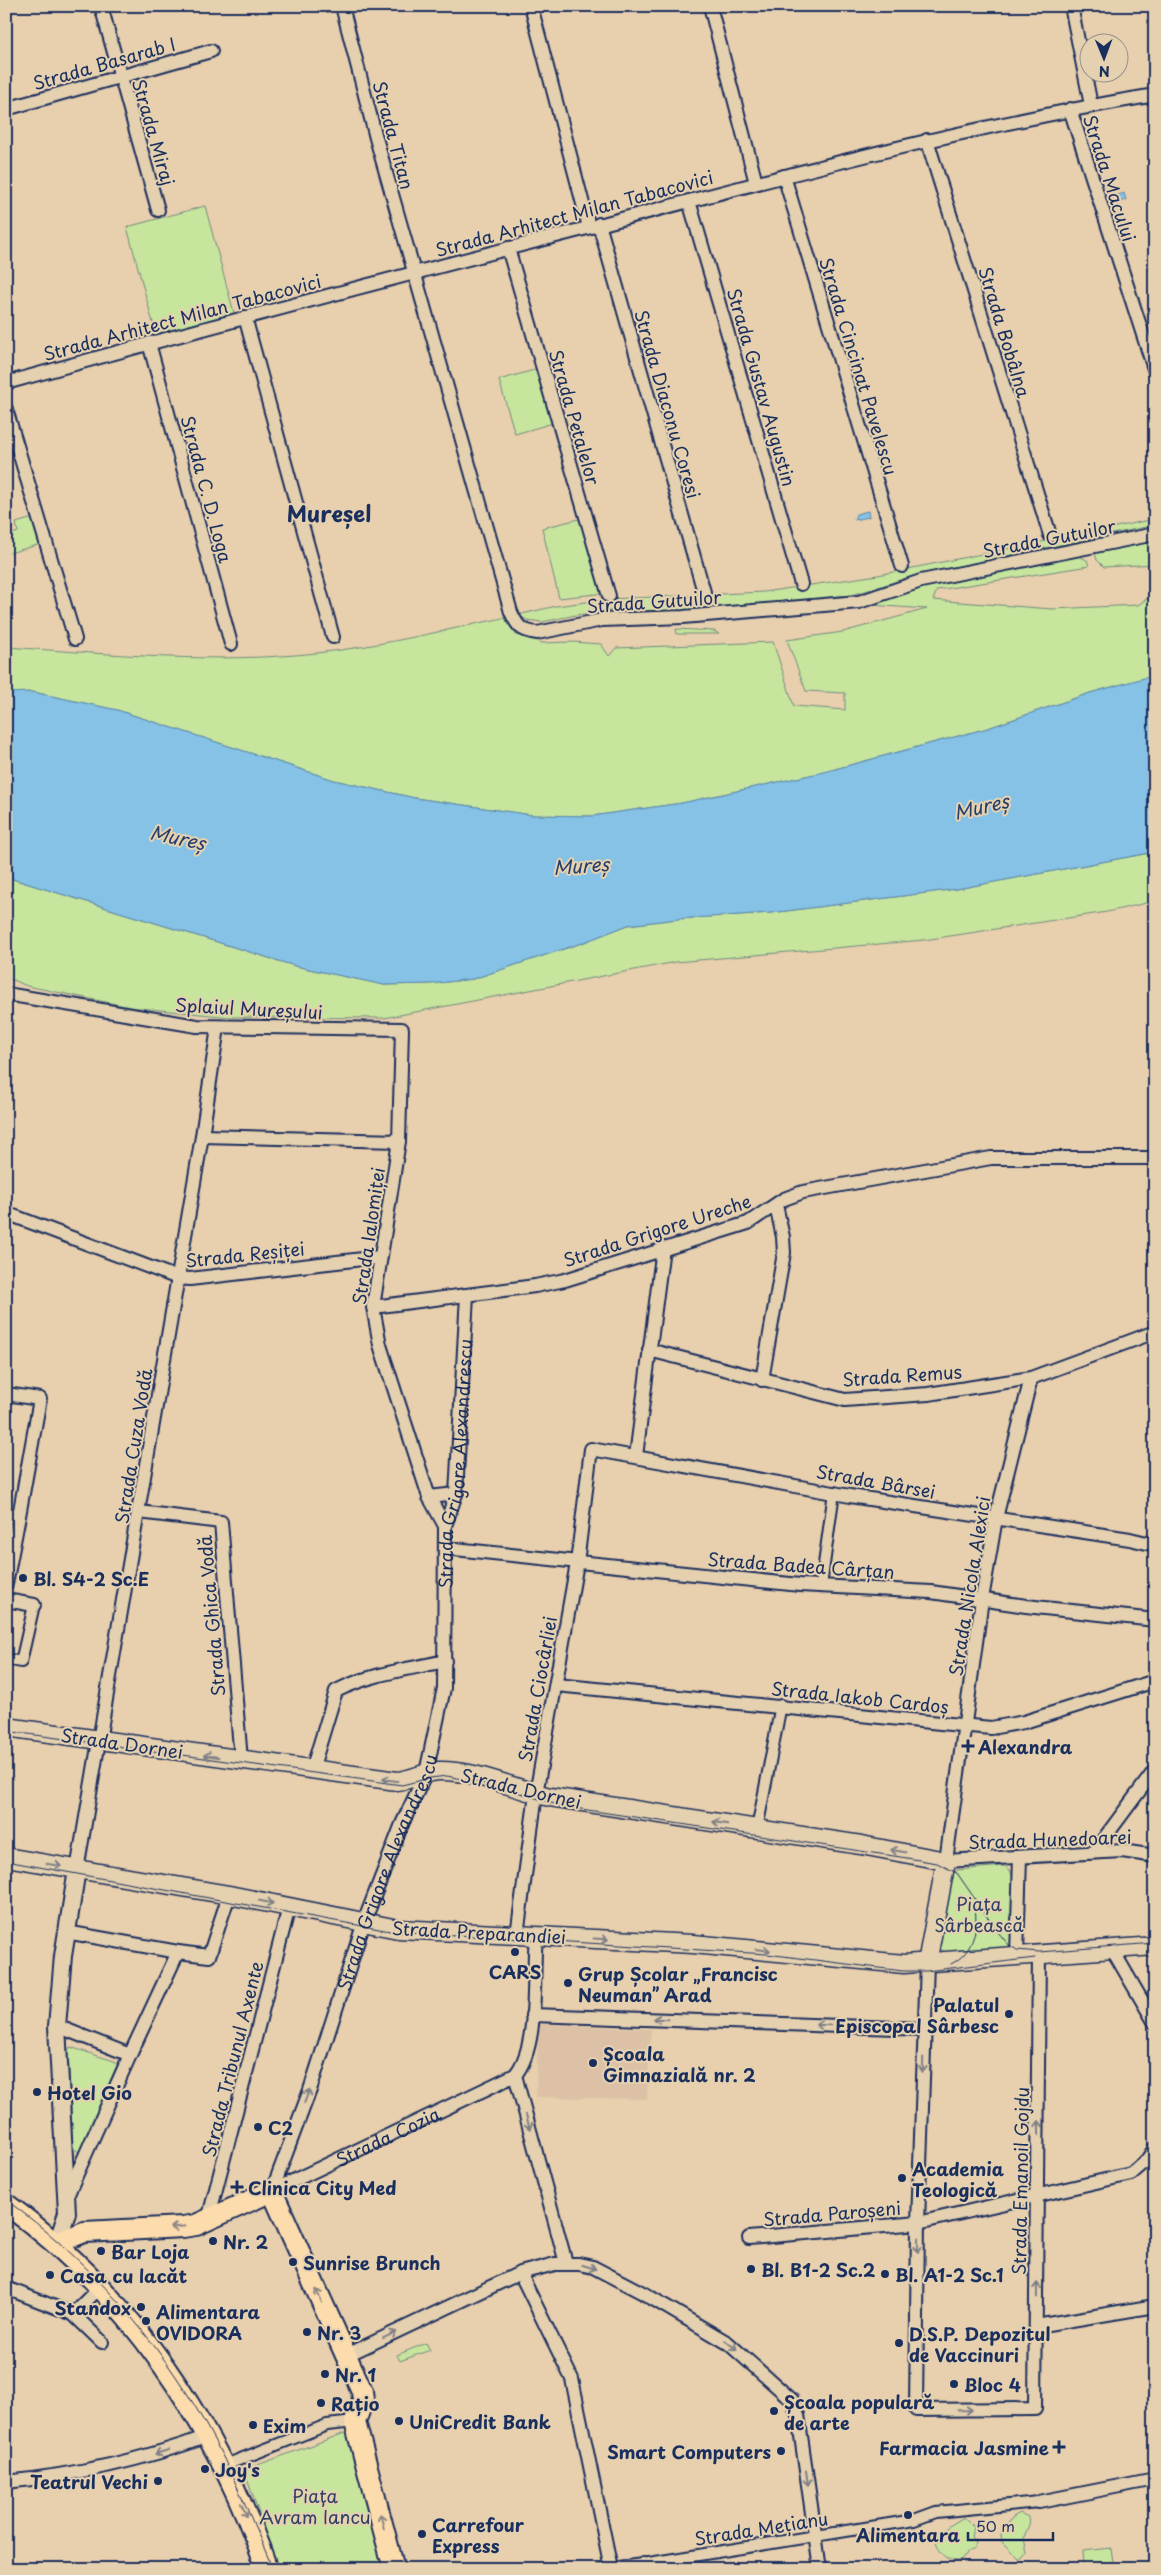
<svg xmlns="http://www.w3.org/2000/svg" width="1161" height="2575" font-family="'Playpen Sans',sans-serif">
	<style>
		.built { fill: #dcc1a6 }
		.green { fill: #c7e59d; stroke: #718a7e }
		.water { fill: #85c2e5; stroke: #5b87af }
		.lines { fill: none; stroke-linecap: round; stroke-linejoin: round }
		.pedestrian-casing { stroke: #1b2f5e; stroke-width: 14 }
		.minor-casing { stroke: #1b2f5e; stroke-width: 16 }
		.tertiary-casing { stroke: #1b2f5e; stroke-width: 20 }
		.secondary-casing { stroke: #1b2f5e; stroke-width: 21 }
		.primary-casing { stroke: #1b2f5e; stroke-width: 24 }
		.pedestrian { stroke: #e5d1af; stroke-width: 10 }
		.minor { stroke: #e5d1af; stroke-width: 12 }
		.tertiary { stroke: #e5d1af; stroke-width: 16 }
		.secondary { stroke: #e5d1af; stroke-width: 18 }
		.primary { stroke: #fcdcac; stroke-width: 20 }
		.tram { stroke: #1b2f5e; stroke-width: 1 }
		.oneway { stroke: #808086 }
		.oneway2 { stroke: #8c8685 }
		.poi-dot { fill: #1b2f5e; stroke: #e5d1af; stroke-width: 2 }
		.labels { text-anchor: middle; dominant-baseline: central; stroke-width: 4; stroke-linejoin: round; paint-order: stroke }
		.street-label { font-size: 18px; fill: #1b2f5e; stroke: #e5d1af }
		.poi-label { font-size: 18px; font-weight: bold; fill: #1b2f5e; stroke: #e5d1af; text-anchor: start }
		.park-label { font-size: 18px; fill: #2c4164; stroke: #e5d1af }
		.water-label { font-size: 19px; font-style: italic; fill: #263e6c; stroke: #e5d1af }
		.district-label { font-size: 22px; font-weight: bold; fill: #1b2f5e; stroke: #e5d1af }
	</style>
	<rect width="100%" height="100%" fill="#e8cfad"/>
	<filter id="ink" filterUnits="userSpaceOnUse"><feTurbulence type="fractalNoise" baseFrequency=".02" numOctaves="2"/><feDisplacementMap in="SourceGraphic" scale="10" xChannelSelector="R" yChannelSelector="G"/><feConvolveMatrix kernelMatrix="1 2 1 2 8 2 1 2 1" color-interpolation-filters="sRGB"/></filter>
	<g filter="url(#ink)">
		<!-- built -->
		<path class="built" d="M538,2024L651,2029L647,2099L536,2097Z"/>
		<!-- green -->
		<g class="green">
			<path d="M205,206L234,313L156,334L127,227Z"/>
			<path d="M538,369L553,423L515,434L499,380Z"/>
			<path d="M33,518L41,544L6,554V526L9,535L18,532L16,523Z"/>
			<path d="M583,518L605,593L559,598L542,528Z"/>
			<path d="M1155,519V525L917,575L852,595L680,611L617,610L576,615L542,622L527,620L518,615L556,606L609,599L764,592L878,575Z"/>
			<path d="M1155,536V564L1104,567L1097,560L1094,549Z"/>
			<path d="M1074,554L1087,560L1089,566L937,590L933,600L1052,609L1138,605L1155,593V675L1090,693L988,728L824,772L682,803L592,816L532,815L415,798L334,780L117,710L33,692L6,693V647C109,654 214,664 317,653C381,646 445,630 508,617L516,635L532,637L541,643L572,642L601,644L609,656L616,648L773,642L794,706L845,710V693L806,691L787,640L843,632L927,609L870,605L871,602L920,585Z"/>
			<path d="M676,629L714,631L719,634H677Z"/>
			<path d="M1155,852V901L1107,912L924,940L676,962L384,1018L231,1017L130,1007L27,986L6,977V877L295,966L384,985L430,984L473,979L582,943L628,925L677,919L771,913L957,889Z"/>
			<path d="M1004,1866L1010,1870L1013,1878V1938L1009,1948L947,1956L939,1946L950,1877L957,1870Z"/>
			<path d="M70,2047L114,2061L117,2065L79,2152L73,2148L68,2051Z"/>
			<path d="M426,2343L430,2350L400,2361L397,2355Z"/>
			<path d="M353,2430L388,2569H278L244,2470Z"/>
			<path d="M1020,2513L1028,2517L1029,2525L1024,2537L1027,2553L1023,2559H1019L1002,2542L1001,2534L1013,2517Z"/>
			<path d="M964,2517L973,2526L971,2537L975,2541L974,2549L967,2552L962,2560C950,2564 940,2553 936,2543L949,2526Z"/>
			<path d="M1111,2548L1113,2562L1084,2565L1083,2551Z"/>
		</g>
		<!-- water -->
		<g class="water">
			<path d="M1124,193L1126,200L1112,204L1110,198Z"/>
			<path d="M868,511L869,517L854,520L856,514Z"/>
			<path d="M1155,675V852L957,889L771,913L677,919L628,925L582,943L473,979L430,984L384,985L295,966L6,877V693L33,692L117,710L334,780L415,798L532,815L592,816L682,803L824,772L988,728L1090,693Z"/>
		</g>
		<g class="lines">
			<!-- pedestrian casing -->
			<g class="pedestrian-casing">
				<g id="pedestrian">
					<path d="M821,1586L834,1492"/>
					<path d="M6,1659L21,1662L34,1605"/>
					<path d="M757,1829L781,1705"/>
					<path d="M223,2466L327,2425L355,2422"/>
					<path d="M602,2569L643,2564L914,2520L936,2512L1039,2502"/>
				</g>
			</g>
			<!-- minor casing -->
			<g class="minor-casing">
				<g id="minor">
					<path d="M101,6L158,210"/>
					<path d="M342,6L376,138L511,612C517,626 521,631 537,633L602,620L683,617L859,602L921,581L1155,534"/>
					<path d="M531,6L589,227"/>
					<path d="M710,6L756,183"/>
					<path d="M1071,6L1091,105"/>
					<path d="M6,109L211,51"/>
					<path d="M1070,109L1155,372"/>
					<path d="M927,140L1050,535"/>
					<path d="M784,176L902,566"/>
					<path d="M689,201L801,584"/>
					<path d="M599,224L704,592"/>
					<path d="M508,248L609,596"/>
					<path d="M245,317L333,637"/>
					<path d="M149,343L231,644"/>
					<path d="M6,383C203,328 401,276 599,225C783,176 967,126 1155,95"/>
					<path d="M6,409L75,639"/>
					<path d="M6,994L197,1026L402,1029L399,1141L373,1307L380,1345L429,1497L445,1526"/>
					<path d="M202,1136L399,1141"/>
					<path d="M6,1213L178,1278L190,1279L380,1257"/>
					<path d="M373,1307L535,1286L565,1280L748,1223L784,1199L803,1192L991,1158H1155"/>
					<path d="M649,1350L845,1400L928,1394L1031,1378L1155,1332"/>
					<path d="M1031,1378L996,1518L982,1599L946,1861L1122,1851L1155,1856"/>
					<path d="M762,1380L784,1253L783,1237L776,1205"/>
					<path d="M6,1394L40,1399L19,1516L6,1514"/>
					<path d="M636,1456L663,1248"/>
					<path d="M429,1497L456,1494"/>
					<path d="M139,1512L221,1522L241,1760"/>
					<path d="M445,1548L800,1585L931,1592L1026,1606L1155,1620"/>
					<path d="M6,1584L19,1516"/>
					<path d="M6,1600L34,1605"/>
					<path d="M556,1685L991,1728L1024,1722L1155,1681"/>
					<path d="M312,1770L336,1691C369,1674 409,1669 445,1661"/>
					<path d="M1094,1852L1155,1770"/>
					<path d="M77,1870L202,1136L218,1027"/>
					<path d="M66,1932L178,1952L130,2055"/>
					<path d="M517,1935L536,1794L577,1563L591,1449L850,1496L1130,1539L1155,1545"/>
					<path d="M1112,1949L1155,2023"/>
					<path d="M178,1952L209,1956L229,1895"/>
					<path d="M1017,1955L1020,1857"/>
					<path d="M927,1963L918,2223L916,2410L1035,2409L1039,1954"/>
					<path d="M532,2015L924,2029"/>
					<path d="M57,2026L130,2055L67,2196"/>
					<path d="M515,2075L566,2263"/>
					<path id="s1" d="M272,2191L310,2090L364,1922L402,1824L426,1773L444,1688L445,1526L456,1494L467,1295"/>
					<path id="s2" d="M272,2191L515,2075C540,2046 532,1974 536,1936"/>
					<path d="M208,2220L289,1907"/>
					<path d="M749,2238L918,2223L1131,2174L1147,2160L1155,2148"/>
					<path d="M520,2273L572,2379L611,2568"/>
					<path d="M6,2288L73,2314L102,2342"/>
					<path d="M73,2314L99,2288"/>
					<path d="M1036,2326L1155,2306"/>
					<path d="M345,2356L520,2273L555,2264H579L593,2267L643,2293L728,2343L792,2400L798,2415L820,2569"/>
					<path d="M6,2482C75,2475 143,2460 208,2436"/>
					<path d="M1039,2502L1155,2479"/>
					<path d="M643,2564L644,2569"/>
				</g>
			</g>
			<!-- tertiary casing -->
			<g class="tertiary-casing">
				<path id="tertiary" d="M57,2243L67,2213L57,2026L63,1956L77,1870"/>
			</g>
			<!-- secondary casing -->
			<g class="secondary-casing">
				<g id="secondary">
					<path d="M6,1727L397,1781C412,1780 424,1772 438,1771C477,1770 513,1789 550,1797L861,1845L946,1861L927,1963"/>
					<path d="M6,1857L229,1895L398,1929L693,1944L904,1964L1155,1946"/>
				</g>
			</g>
			<!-- primary casing -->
			<g class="primary-casing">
				<g id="primary">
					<path d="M6,2204C129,2293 217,2426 267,2569"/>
					<path d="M57,2243L84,2232L183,2227L196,2225L272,2191L362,2391L363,2400L355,2422L394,2569"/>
				</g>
			</g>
			<!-- pedestrian -->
			<use href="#pedestrian" class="pedestrian"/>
			<!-- minor -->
			<use href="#minor" class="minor"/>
			<!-- tertiary -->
			<use href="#tertiary" class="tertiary"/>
			<!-- secondary -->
			<use href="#secondary" class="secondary"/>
			<!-- primary -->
			<use href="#primary" class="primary"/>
			<!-- tram -->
			<g class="tram">
				<path d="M6,1731L402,1785L430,1778L447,1776L501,1787L561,1806L907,1858L937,1863L957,1873L997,1931L1009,1945L1017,1950L1039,1952L1155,1943"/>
				<path d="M6,1861L390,1931L767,1954L903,1971H926L1035,1958"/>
				<path d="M951,1964C975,1952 979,1926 974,1902"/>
				<path d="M6,2200C87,2258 157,2338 206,2425C232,2471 252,2520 273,2569"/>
			</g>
		</g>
		<!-- one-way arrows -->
		<defs><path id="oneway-shaft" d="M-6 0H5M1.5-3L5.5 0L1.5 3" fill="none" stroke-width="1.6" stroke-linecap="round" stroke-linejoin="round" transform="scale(1.25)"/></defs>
		<g class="oneway">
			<use href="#oneway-shaft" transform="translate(211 1756) rotate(-172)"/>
			<use href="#oneway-shaft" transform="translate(390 1780) rotate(-173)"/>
			<use href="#oneway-shaft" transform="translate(720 1823) rotate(-171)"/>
			<use href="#oneway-shaft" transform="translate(898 1851) rotate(-171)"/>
			<use href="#oneway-shaft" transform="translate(54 1865) rotate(10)"/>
			<use href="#oneway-shaft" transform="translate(266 1902) rotate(11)"/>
			<use href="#oneway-shaft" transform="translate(601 1939) rotate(3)"/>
			<use href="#oneway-shaft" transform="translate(763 1950) rotate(5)"/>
			<use href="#oneway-shaft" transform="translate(661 2019) rotate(-178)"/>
			<use href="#oneway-shaft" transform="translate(823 2025) rotate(-178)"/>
			<use href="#oneway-shaft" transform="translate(923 2065) rotate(92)"/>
			<use href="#oneway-shaft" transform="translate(307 2096) rotate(-69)"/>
			<use href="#oneway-shaft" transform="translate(528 2122) rotate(75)"/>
			<use href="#oneway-shaft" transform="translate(1039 2128) rotate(-90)"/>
			<use href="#oneway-shaft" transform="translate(918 2245) rotate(91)"/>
			<use href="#oneway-shaft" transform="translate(589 2267) rotate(17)"/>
			<use href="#oneway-shaft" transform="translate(1037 2290) rotate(-89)"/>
			<use href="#oneway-shaft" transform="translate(390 2335) rotate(-25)"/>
			<use href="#oneway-shaft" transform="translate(731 2345) rotate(38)"/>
			<use href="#oneway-shaft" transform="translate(965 2410) rotate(-1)"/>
			<use href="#oneway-shaft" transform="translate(162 2452) rotate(163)"/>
			<use href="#oneway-shaft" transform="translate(807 2478) rotate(82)"/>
		</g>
		<g class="oneway2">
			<use href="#oneway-shaft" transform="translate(178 2227) rotate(175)"/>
			<use href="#oneway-shaft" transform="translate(319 2296) rotate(-114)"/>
			<use href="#oneway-shaft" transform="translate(244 2510) rotate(65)"/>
			<use href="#oneway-shaft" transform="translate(382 2521) rotate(-104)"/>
		</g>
	</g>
	<!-- markers -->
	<g class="poi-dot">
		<circle cx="23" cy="1578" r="5"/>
		<path d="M965.5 1738.5h5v5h5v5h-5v5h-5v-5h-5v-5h5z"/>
		<circle cx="515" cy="1952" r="5"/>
		<circle cx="568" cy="1983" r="5"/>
		<circle cx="1009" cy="2014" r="5"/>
		<circle cx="593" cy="2063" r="5"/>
		<circle cx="37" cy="2092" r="5"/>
		<circle cx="258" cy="2127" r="5"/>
		<circle cx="902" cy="2178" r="5"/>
		<path d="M234.5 2179.5h5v5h5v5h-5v5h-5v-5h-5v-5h5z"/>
		<circle cx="213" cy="2241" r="5"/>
		<circle cx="101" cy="2251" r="5"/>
		<circle cx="293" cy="2262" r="5"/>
		<circle cx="751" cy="2269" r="5"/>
		<circle cx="885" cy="2274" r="5"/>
		<circle cx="50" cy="2275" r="5"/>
		<circle cx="141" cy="2307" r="5"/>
		<circle cx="146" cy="2321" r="5"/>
		<circle cx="307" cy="2332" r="5"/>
		<circle cx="899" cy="2343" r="5"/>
		<circle cx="325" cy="2374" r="5"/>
		<circle cx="954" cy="2384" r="5"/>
		<circle cx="321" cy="2403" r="5"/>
		<circle cx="774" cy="2411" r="5"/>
		<circle cx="399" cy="2421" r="5"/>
		<circle cx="253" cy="2425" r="5"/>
		<path d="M1056.5 2439.5h5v5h5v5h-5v5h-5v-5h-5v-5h5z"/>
		<circle cx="781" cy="2451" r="5"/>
		<circle cx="205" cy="2469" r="5"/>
		<circle cx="158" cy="2481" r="5"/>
		<circle cx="908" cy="2515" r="5"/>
		<circle cx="422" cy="2534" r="5"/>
	</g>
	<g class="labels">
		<!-- street labels -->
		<g class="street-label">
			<text transform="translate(104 63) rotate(-16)">Strada Basarab I</text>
			<text transform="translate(154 132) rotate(74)">Strada Miraj</text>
			<text transform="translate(394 135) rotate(75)">Strada Titan</text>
			<text transform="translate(1110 178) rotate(72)">Strada Macului</text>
			<text transform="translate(574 213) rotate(-15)">Strada Arhitect Milan Tabacovici</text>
			<text transform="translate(182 317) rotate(-15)">Strada Arhitect Milan Tabacovici</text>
			<text transform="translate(1005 332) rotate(73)">Strada Bobâlna</text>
			<text transform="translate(859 366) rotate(73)">Strada Cincinat Pavelescu</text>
			<text transform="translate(762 387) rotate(74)">Strada Gustav Augustin</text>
			<text transform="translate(668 404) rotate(74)">Strada Diaconu Coresi</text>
			<text transform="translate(575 417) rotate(74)">Strada Petalelor</text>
			<text transform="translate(207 489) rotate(75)">Strada C. D. Loga</text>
			<text transform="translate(1049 538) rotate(-11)">Strada Gutuilor</text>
			<text transform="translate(654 601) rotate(-4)">Strada Gutuilor</text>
			<text transform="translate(249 1008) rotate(3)">Splaiul Mureșului</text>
			<text transform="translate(657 1230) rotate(-18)">Strada Grigore Ureche</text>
			<text transform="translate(368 1236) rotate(-82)">Strada Ialomiței</text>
			<text transform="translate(245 1254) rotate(-6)">Strada Reșiței</text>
			<text transform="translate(902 1375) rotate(-4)">Strada Remus</text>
			<text transform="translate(133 1446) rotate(-81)">Strada Cuza Vodă</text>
			<text stroke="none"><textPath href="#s1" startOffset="758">Strada Grigore Alexandrescu</textPath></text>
			<text transform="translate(876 1481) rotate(10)">Strada Bârsei</text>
			<text transform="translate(801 1565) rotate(4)">Strada Badea Cârțan</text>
			<text transform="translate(969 1586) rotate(-81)">Strada Nicola Alexici</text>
			<text transform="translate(211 1616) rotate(-95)">Strada Ghica Vodă</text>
			<text transform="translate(537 1689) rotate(-80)">Strada Ciocârliei</text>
			<text transform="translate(860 1697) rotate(6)">Strada Iakob Cardoș</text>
			<text transform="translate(122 1743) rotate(8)">Strada Dornei</text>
			<text transform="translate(521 1788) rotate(13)">Strada Dornei</text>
			<text transform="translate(1050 1839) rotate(-2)">Strada Hunedoarei</text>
			<text stroke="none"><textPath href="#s1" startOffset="339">Strada Grigore Alexandrescu</textPath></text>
			<text transform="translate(479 1932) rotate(3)">Strada Preparandiei</text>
			<text transform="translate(232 2059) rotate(-76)">Strada Tribunul Axente</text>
			<text stroke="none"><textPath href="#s2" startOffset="128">Strada Cozia</textPath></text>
			<text transform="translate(1020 2181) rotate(-89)">Strada Emanoil Gojdu</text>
			<text transform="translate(832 2213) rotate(-5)">Strada Paroșeni</text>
			<text transform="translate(761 2528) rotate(-9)">Strada Mețianu</text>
		</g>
		<!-- poi labels -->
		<g class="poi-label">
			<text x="33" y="1578">Bl. S4-2 Sc.E</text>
			<text x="978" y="1746">Alexandra</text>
			<text x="515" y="1971" text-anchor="middle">CARS</text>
			<text x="578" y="1973">Grup Școlar „Francisc<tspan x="578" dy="21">Neuman” Arad</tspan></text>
			<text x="999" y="2004" text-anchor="end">Palatul<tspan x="999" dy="21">Episcopal Sârbesc</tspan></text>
			<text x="603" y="2053">Școala<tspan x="603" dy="21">Gimnazială nr. 2</tspan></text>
			<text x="47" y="2092">Hotel Gio</text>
			<text x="268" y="2127">C2</text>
			<text x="912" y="2168">Academia<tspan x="912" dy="21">Teologică</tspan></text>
			<text x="248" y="2187">Clinica City Med</text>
			<text x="223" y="2241">Nr. 2</text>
			<text x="111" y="2251">Bar Loja</text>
			<text x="303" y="2262">Sunrise Brunch</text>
			<text x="761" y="2269">Bl. B1-2 Sc.2</text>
			<text x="895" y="2274">Bl. A1-2 Sc.1</text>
			<text x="60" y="2275">Casa cu lacăt</text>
			<text x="131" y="2307" text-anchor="end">Standox</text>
			<text x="156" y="2311">Alimentara<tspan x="156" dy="21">OVIDORA</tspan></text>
			<text x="317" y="2332">Nr. 3</text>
			<text x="909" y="2333">D.S.P. Depozitul<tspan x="909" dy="21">de Vaccinuri</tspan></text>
			<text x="335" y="2374">Nr. 1</text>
			<text x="964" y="2384">Bloc 4</text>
			<text x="784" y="2401">Școala populară<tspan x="784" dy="21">de arte</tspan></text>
			<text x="331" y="2403">Rațio</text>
			<text x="409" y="2421">UniCredit Bank</text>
			<text x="263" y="2425">Exim</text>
			<text x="1049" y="2447" text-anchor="end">Farmacia Jasmine</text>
			<text x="771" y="2451" text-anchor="end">Smart Computers</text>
			<text x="215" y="2469">Joy's</text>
			<text x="148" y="2481" text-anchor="end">Teatrul Vechi</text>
			<text x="432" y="2524">Carrefour<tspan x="432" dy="21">Express</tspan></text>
			<text x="908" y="2534" text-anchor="middle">Alimentara</text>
		</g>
		<!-- park labels -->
		<g class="park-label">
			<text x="979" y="1903">Piața<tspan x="979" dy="21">Sârbească</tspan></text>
			<text x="315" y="2495">Piața<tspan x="315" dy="21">Avram Iancu</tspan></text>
		</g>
		<!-- water labels -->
		<g class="water-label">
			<text transform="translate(981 806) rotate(-13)">Mureș</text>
			<text transform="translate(178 837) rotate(12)">Mureș</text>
			<text transform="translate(581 865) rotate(-4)">Mureș</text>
		</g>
		<!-- district labels -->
		<g class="district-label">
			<text x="329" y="512">Mureșel</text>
		</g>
	</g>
	<!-- margin -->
	<rect width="1161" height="2575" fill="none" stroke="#e5d1af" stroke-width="25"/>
	<rect x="12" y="12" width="1136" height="2550" fill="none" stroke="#1b2f5e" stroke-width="2" filter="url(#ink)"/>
	<!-- north arrow -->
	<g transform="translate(1104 58) rotate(179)"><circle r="24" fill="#e5d1af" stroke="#94908f"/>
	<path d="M0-4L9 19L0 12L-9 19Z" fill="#1b2f5e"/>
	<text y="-8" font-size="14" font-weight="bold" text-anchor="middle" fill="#1b2f5e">N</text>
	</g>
	<!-- scale -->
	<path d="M968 2532v8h85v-8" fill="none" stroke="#1b2f5e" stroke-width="2.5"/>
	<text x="976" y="2532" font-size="15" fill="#1b2f5e" stroke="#e5d1af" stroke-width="4" paint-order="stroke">50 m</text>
</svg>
